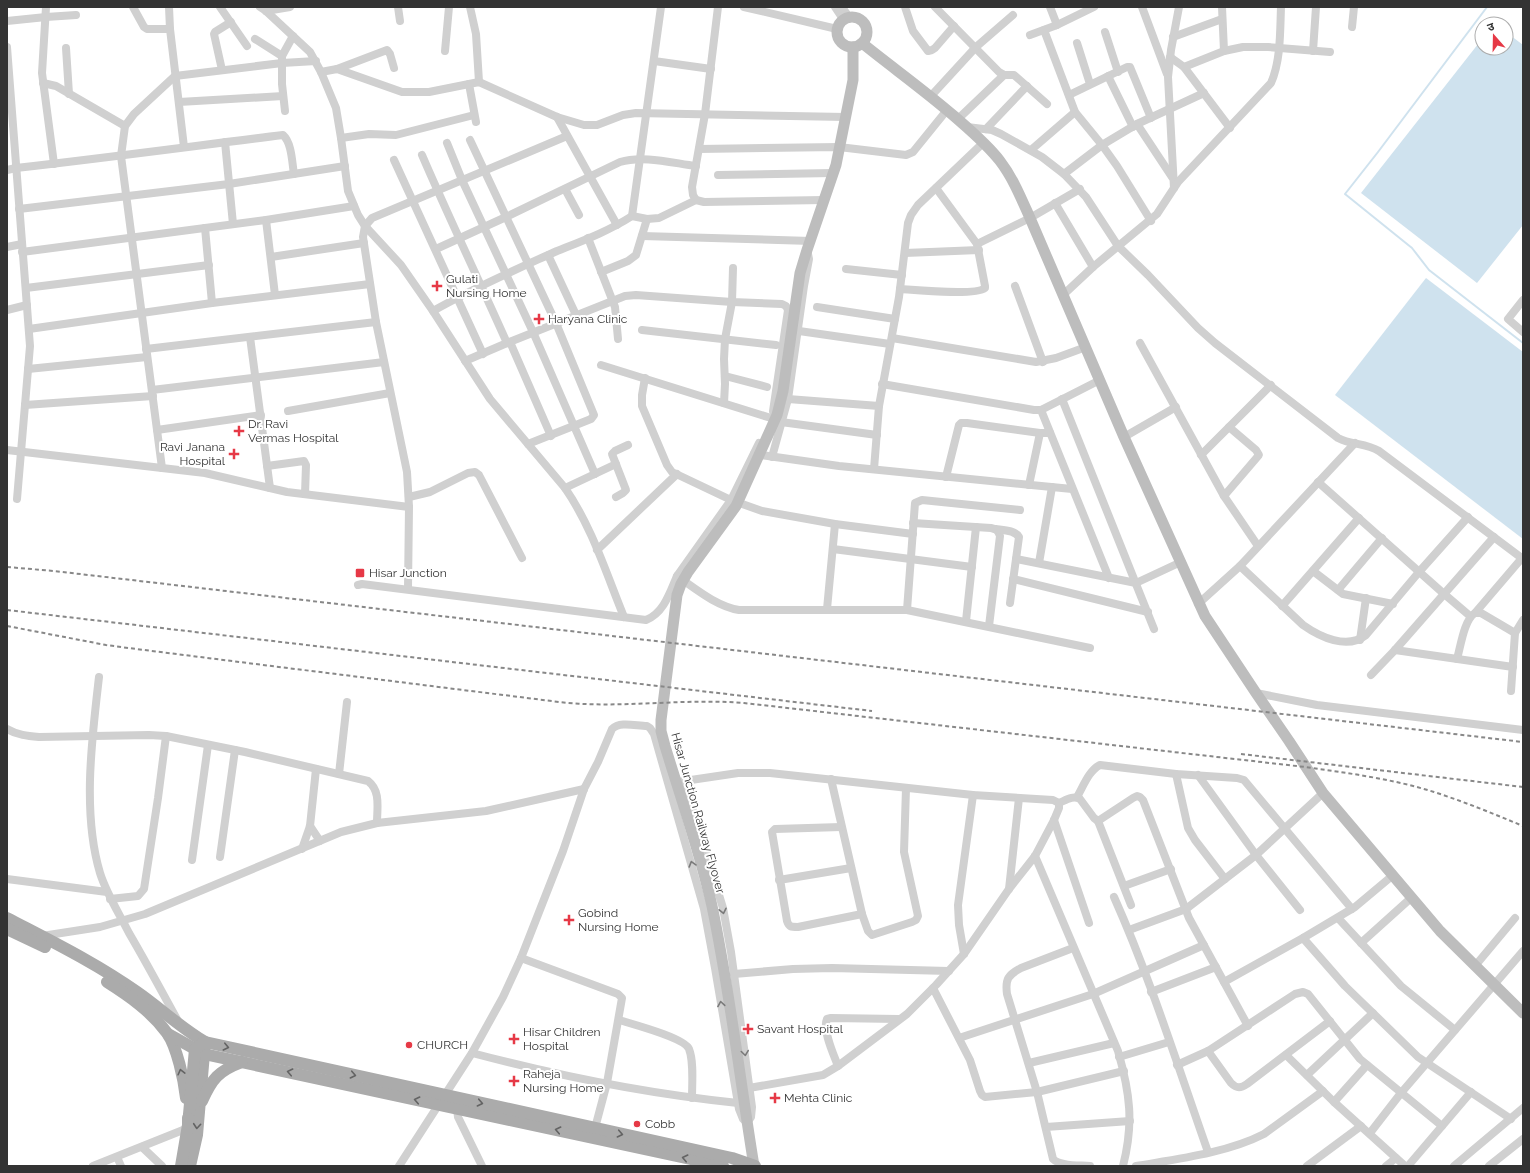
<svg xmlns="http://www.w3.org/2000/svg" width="1530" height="1173" font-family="Raleway,'Noto Sans Devanagari',sans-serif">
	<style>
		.water { fill: #cfe2ee }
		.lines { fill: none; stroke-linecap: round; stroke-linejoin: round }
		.stream { stroke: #cfe2ee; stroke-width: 2 }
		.street { stroke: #d0d0d0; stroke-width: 8 }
		.secondary { stroke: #bdbdbd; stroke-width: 11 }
		.primary { stroke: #ababab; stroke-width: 12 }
		.rail { stroke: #888; stroke-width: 2; stroke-dasharray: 4 3; stroke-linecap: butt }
		.oneway { stroke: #7a7a7a }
		.oneway2 { stroke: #636363 }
		.poi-dot { fill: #e63946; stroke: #fff; stroke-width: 1.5 }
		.labels { text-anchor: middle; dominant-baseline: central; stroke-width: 4; stroke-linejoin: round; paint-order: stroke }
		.poi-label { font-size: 12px; fill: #333; stroke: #fff; text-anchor: start }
		.street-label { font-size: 12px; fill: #333; stroke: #fff }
	</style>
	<rect width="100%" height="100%" fill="#fff"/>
	<!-- water -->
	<g class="water">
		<path d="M1506,32L1523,45V225L1477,283L1361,193L1482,39V48H1506Z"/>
		<path d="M1426,278L1523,352V539L1335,395Z"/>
	</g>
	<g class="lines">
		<!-- stream -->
		<path class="stream" d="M1487,7L1378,152L1345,194L1412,248L1429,270L1523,343"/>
		<!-- street -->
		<g class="street">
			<path d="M46,7L42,73L54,164"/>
			<path d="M133,7L144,27L147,29H170"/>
			<path d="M169,7L170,29L184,147"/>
			<path d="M220,7L247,46"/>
			<path d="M260,7L266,11L310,52L321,72L336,108L341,138L348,191L358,215L365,226L401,265L433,311L490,399L565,488C592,527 606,573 624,617"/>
			<path d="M398,7L400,21"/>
			<path d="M470,7L476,34L479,82"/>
			<path d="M718,7L705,114L692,187L693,195L696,200L704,202L824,200"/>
			<path d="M744,7L837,29"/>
			<path d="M835,7L843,19"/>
			<path d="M842,7L849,17"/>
			<path d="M905,7L913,31L928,51L932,50L935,48L954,26"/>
			<path d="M935,7L999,72L1004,75H1014L1047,104"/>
			<path d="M1050,7L1057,25"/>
			<path d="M1142,7L1167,74"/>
			<path d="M1222,7L1224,51"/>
			<path d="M266,11L290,7"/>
			<path d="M7,21L46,17L76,15"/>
			<path d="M1352,27L1354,7"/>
			<path d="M1044,30L1075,112L1102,145L1117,166L1151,221"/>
			<path d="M1105,32L1118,72"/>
			<path d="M1030,35L1057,25L1094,7"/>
			<path d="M1173,37L1222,19"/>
			<path d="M255,39L282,56"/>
			<path d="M1077,43L1090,84"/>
			<path d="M7,47L30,346L17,499"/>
			<path d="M66,48L69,94"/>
			<path d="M445,51L449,7"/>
			<path d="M1313,51L1316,7"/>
			<path d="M1170,57L1184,67L1224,51L1243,47H1268L1330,52"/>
			<path d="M654,61L711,69"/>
			<path d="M1184,67L1230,128"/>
			<path d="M337,69L387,50L390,54L394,68"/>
			<path d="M222,70L214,34L215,32L231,22"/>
			<path d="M321,72L337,69L402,92H429L479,82L557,117L584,125H597L623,115L636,113L846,117"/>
			<path d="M1108,76L1133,127"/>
			<path d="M43,83L56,86L125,126"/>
			<path d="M469,84L476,122"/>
			<path d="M1069,95L1127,67H1130L1151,118"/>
			<path d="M931,96L976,47L1013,15"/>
			<path d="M179,102L283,96"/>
			<path d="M285,111L282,84V56L293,36"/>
			<path d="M557,117L617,225"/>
			<path d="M958,119L1004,75"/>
			<path d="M1137,124L1172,177"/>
			<path d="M967,127L992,130L1001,134L1042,157L1064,174L1086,197L1118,246L1148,275L1198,328L1215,343L1338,438C1351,445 1366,443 1379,451L1523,559"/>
			<path d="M986,129L1027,86"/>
			<path d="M341,138L369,134L396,135L474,115"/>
			<path d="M470,140L556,323L594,415L591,419L528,444"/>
			<path d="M225,142L233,224"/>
			<path d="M447,143L462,180L533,332L595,474"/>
			<path d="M699,149L839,147L906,155L913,152L947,110"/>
			<path d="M1031,150L1075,112"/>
			<path d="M422,155C449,218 479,280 507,343"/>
			<path d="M394,160L483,354"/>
			<path d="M7,170L16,168C105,158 194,146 283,135C292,143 292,163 294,174"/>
			<path d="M1064,174L1102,145L1137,124L1204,93"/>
			<path d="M718,175L833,173"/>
			<path d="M1174,188L1168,77L1171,50L1179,7"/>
			<path d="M565,189L579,215"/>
			<path d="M1055,203L1093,267"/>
			<path d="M19,209L229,184L345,166"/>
			<path d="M632,216L647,219L659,218L696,200"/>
			<path d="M266,220L275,295"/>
			<path d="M205,228L212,303"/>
			<path d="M642,236L811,241"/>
			<path d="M588,238L615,307L618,339"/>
			<path d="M977,244L1030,218L1080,189"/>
			<path d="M7,247L22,244"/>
			<path d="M436,249L506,217L620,162C643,155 672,163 696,166"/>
			<path d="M22,252L266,220L354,206"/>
			<path d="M905,253L979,250"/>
			<path d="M548,255L576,315"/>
			<path d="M271,257L364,243"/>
			<path d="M846,269L902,275"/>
			<path d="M601,272L628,261L636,255L647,219"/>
			<path d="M1015,286L1043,362"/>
			<path d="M26,288L209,265"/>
			<path d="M900,289C915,290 975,296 985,288V286L977,244L936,188"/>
			<path d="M1063,295L1093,267L1157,214L1178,182L1271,83C1281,60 1280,31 1281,7"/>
			<path d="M1523,300L1508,319L1523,332"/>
			<path d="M817,307L895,319"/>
			<path d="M7,310L27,305"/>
			<path d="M433,311C473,288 515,270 557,251C582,241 609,231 632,216L661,7"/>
			<path d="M29,329L212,303L370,284"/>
			<path d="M642,330L776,345"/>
			<path d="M799,331L890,344"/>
			<path d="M250,337L270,488"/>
			<path d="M892,338L1036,362L1056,358L1086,347"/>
			<path d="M510,342L551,436"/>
			<path d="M1140,343L1224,496L1258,546"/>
			<path d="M146,349L376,322"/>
			<path d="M465,361L507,343L625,296L636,295L732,302L782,304L786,306L788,310L773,411"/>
			<path d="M601,365L771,418"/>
			<path d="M28,369L147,357"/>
			<path d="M725,376L767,387"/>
			<path d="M645,378L642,395V406L667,465L672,472L731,500L762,511L835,524L913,534"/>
			<path d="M882,384L1034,410H1041L1100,380"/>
			<path d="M152,390L384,362"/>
			<path d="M788,399L879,406"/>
			<path d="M1062,399L1154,629"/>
			<path d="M724,403L725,384L724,359L725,339L732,302L733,268"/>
			<path d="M25,405L153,396"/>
			<path d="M1041,410L1109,578"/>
			<path d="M288,411L390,393"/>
			<path d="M781,422L877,435"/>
			<path d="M157,430L261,415"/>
			<path d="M1124,437L1176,407"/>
			<path d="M7,450L205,473L287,492L409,507"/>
			<path d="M754,454L839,466L1072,489"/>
			<path d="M1201,455L1271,385"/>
			<path d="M772,457L788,399L804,286L809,259L808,254"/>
			<path d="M267,466L304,461L306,465L305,494"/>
			<path d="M162,468L121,156L125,126L134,114L175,76L282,63L316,61"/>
			<path d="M874,469L879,406L899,297L908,223L911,215L918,205L983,143"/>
			<path d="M946,477L959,425L961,423H967L1040,433H1050"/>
			<path d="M1318,482L1443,593L1470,616"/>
			<path d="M1029,485L1040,433"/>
			<path d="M565,488L616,464"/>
			<path d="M1224,496L1259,455L1256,450L1229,427"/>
			<path d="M409,497L430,492L468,473L475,472L479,475L522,558"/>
			<path d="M616,497L623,493L626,490L612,454L615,451L628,445"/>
			<path d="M913,523L991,528C996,529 998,530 1000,536L989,626"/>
			<path d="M996,529C1004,530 1015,530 1019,537L1010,603"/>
			<path d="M833,549L972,567"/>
			<path d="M597,550L677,474"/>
			<path d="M1016,559L1136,583L1181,562"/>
			<path d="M1039,563L1052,487"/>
			<path d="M1240,566L1303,625C1320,637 1347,650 1366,635L1419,572L1468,517"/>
			<path d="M1313,571L1343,594L1393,604"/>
			<path d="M677,576L731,500L759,443"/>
			<path d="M1013,579L1148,612"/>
			<path d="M358,585L362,584L646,620C664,613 670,592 677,576C696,589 716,606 739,610H907L1090,648"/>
			<path d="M408,589L409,507L407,472L376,322L363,237L365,226L372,218L567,136"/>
			<path d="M1338,590L1382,538"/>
			<path d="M1198,604L1240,566L1355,443"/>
			<path d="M1282,606L1359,518"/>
			<path d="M827,609L835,524"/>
			<path d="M907,610L915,503L922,500L1020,510"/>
			<path d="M1475,613L1522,558"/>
			<path d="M966,621L976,527"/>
			<path d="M1360,640L1366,598"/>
			<path d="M1395,650L1513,667"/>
			<path d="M1457,659C1461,645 1464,620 1475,613H1481L1515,633"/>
			<path d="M1371,675L1395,650L1494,537"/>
			<path d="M99,677C92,738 82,813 100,873C107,895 119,913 129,933C146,962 162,992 178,1021"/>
			<path d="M1511,691L1515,633L1523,620"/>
			<path d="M1256,693L1317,705L1523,730"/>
			<path d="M7,729C17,735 28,736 39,737L149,735L166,736L245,752L368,781C381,791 377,808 377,823"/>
			<path d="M339,774L347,702"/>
			<path d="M1176,774L1188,828L1195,840L1225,879"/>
			<path d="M1198,775L1256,855L1300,910"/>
			<path d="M831,779L862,914L868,931L872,935L912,922L916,920L918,916L904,852L906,788"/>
			<path d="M684,781L738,773H770L973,795L1053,800L1059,803V808L1054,820L1035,856L1009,889L964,954L936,985L907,1014L838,1066L823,1075L749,1088"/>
			<path d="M1077,797C1083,787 1089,770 1100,765L1176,774L1237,778L1244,780L1352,909"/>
			<path d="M1059,803C1066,800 1073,795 1080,799L1094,818L1098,821L1133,798L1137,796L1140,797L1143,800L1189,918L1248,1026"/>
			<path d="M1054,820L1089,923"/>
			<path d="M1098,821L1131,905"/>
			<path d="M310,826L320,841"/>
			<path d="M841,827L775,829L772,832L787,921C789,927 791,927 798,927L862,914"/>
			<path d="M302,849L310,826L316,769"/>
			<path d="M1035,856L1118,1051C1130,1093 1134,1123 1123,1166"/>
			<path d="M220,857L235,750"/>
			<path d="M192,860L208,745"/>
			<path d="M7,879L107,892"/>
			<path d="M779,880L851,868"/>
			<path d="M1124,886L1171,869"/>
			<path d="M1009,889L1019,798"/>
			<path d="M1114,897C1151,980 1178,1067 1208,1152"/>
			<path d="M110,899L138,896L144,889L158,798L166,736"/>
			<path d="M1338,918L1401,986L1455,1030"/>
			<path d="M1129,930L1186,909L1256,855L1323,793"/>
			<path d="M42,936L100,927L145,914L341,832L377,823L486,811L584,789"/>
			<path d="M1303,938L1345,986L1418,1057L1511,1119"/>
			<path d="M1361,943L1411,898"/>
			<path d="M1073,948L1021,968C1008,975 1005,979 1007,994L1037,1092L1053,1159C1061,1167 1080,1165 1090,1166"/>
			<path d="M964,954L959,925L958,905L973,795"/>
			<path d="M521,958L618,994L622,998L607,1083L595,1128"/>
			<path d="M1475,966L1515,918"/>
			<path d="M734,974L793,969L832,968L949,971"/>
			<path d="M1224,982L1303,938L1355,907L1392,876"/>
			<path d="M933,988L970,1060L980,1091L982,1095L985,1097L1037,1092L1124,1071"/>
			<path d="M1151,992L1216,967"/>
			<path d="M619,1020C632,1024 685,1038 689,1049C694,1061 692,1084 692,1098"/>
			<path d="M959,1038L1093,994L1204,945"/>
			<path d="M1208,1051L1231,1083C1237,1089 1241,1088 1247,1084L1330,1021"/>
			<path d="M472,1053C559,1076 648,1094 738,1103"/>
			<path d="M1286,1055L1334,1102L1405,1166"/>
			<path d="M1119,1057L1169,1042"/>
			<path d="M1029,1063L1114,1043"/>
			<path d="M1177,1065L1208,1051L1295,994L1303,992L1308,994L1360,1059L1442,1126"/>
			<path d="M838,1066C834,1055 822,1030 827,1019L831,1018L899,1019"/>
			<path d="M1307,1075L1373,1013"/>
			<path d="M1334,1102L1367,1065"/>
			<path d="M458,1105L457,1109L458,1117L482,1166"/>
			<path d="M1046,1127L1130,1121"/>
			<path d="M1370,1133L1401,1093L1523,951"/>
			<path d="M142,1147L162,1166"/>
			<path d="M117,1157L121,1166"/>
			<path d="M93,1166L188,1128"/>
			<path d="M399,1166L472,1053L503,997L521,958L563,851L584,789L598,762L612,729C620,721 636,726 647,726L650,728L654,734L704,909L715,968L739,1109L743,1119L747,1123L751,1117L752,1107L731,952L723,908L684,781L669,784"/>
			<path d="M1136,1166C1177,1159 1227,1153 1264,1134L1323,1091"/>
			<path d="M1307,1166L1361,1126"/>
			<path d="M1386,1166L1396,1158"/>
			<path d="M1408,1166L1471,1092"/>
			<path d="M1454,1166L1523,1108"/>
			<path d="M1489,1166L1523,1139"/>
		</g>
		<!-- secondary -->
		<g class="secondary">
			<circle cx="852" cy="32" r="15"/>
			<path d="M862,43C893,68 924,90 954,116C970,130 987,144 1000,161C1013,178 1021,198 1030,218L1124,437L1205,616L1256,693L1289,741L1323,793L1440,931L1523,1013"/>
			<path d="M754,1166C740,1080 730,992 712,906C700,852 681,799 665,746L661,731V720L677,595L681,584L688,572L736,506L777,415L783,391L800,273L807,250L836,165L853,80V47"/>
		</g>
		<!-- primary -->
		<g class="primary">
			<path d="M7,918C51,941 96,963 137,992C160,1008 181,1028 205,1042L197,1135L190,1166"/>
			<path d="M7,929L45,947"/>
			<path d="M107,982C129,996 151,1011 167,1033C177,1047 184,1080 186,1098"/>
			<path d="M168,1034L204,1054L723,1166"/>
			<path d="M202,1101C212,1079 218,1071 242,1062"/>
			<path d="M188,1125L195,1049L205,1042L732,1158L755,1166"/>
			<path d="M181,1166L188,1125V1118"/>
		</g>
		<!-- rail -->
		<g class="rail">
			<path d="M7,567L54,571L1523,742"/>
			<path d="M7,610L872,711"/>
			<path d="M7,626L106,645L136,649L559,702C620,709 682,698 744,703L1305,767C1348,773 1393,779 1434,792C1465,802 1494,814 1523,826"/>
			<path d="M1241,754L1523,787"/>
		</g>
	</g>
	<!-- one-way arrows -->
	<defs><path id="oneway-chevron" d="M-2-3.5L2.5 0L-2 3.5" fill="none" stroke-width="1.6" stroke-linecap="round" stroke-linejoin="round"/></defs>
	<g class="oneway">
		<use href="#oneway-chevron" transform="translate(692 864) rotate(-106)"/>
		<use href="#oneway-chevron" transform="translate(723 911) rotate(78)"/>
		<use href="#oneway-chevron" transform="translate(721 1004) rotate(-99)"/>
		<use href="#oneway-chevron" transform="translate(745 1053) rotate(82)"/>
	</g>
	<g class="oneway2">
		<use href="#oneway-chevron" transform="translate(226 1047) rotate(13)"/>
		<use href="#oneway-chevron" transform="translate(181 1072) rotate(-104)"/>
		<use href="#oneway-chevron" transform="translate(290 1072) rotate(-168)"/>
		<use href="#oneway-chevron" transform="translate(353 1075) rotate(12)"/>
		<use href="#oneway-chevron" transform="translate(417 1100) rotate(-168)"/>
		<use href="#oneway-chevron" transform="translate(480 1103) rotate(12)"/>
		<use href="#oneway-chevron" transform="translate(197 1126) rotate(95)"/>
		<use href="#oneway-chevron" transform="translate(558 1130) rotate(-168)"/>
		<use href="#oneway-chevron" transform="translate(620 1134) rotate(12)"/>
		<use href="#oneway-chevron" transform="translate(685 1158) rotate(-167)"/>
	</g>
	<!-- markers -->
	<g class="poi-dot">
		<path d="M435 280h4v4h4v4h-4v4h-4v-4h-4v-4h4z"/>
		<path d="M537 313h4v4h4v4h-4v4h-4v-4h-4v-4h4z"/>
		<path d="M237 425h4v4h4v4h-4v4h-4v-4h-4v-4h4z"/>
		<path d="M232 448h4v4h4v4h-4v4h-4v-4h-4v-4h4z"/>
		<rect x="355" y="568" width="10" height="10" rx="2"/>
		<path d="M567 914h4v4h4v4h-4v4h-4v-4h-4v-4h4z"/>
		<path d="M746 1023h4v4h4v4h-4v4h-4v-4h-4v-4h4z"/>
		<path d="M512 1033h4v4h4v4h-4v4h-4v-4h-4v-4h4z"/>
		<circle cx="409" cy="1045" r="4"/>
		<path d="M512 1075h4v4h4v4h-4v4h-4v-4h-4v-4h4z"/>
		<path d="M773 1092h4v4h4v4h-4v4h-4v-4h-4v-4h4z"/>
		<circle cx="637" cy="1124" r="4"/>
	</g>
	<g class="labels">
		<!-- poi labels -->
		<g class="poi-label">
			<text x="446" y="279">Gulati<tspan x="446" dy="14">Nursing Home</tspan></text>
			<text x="548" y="319">Haryana Clinic</text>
			<text x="248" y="424">Dr. Ravi<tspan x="248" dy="14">Vermas Hospital</tspan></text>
			<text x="225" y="447" text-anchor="end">Ravi Janana<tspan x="225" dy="14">Hospital</tspan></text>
			<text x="369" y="573">Hisar Junction</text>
			<text x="578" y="913">Gobind<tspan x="578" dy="14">Nursing Home</tspan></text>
			<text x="757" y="1029">Savant Hospital</text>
			<text x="523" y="1032">Hisar Children<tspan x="523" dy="14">Hospital</tspan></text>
			<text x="417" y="1045">CHURCH</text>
			<text x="523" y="1074">Raheja<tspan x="523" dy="14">Nursing Home</tspan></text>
			<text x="784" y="1098">Mehta Clinic</text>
			<text x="645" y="1124">Cobb</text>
		</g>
		<!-- street labels -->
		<g class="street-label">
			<text transform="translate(698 813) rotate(74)">Hisar Junction Railway Flyover</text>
		</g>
	</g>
	<!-- border -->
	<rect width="1530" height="1173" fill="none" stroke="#333333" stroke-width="16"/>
	<!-- north arrow -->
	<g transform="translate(1494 36) rotate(340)"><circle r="19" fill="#ffffff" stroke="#adadad"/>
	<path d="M0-3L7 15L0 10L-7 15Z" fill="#e63946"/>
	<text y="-6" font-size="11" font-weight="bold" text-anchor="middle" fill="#333333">उ</text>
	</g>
</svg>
